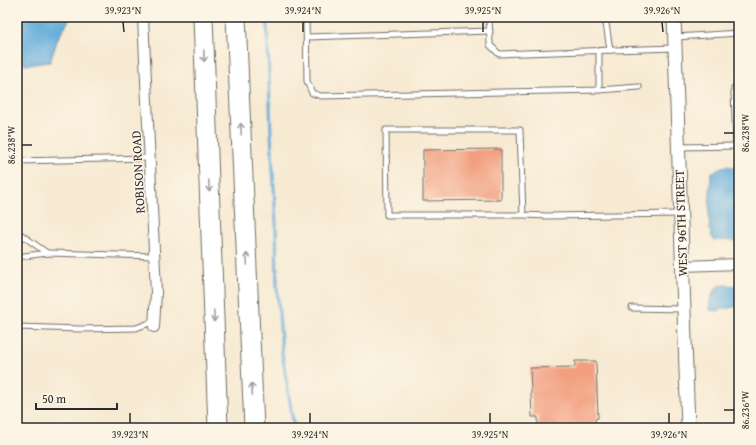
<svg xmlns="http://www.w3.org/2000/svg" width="756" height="445" font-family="'Gentium Book Plus',serif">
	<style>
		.water { fill: #64addc; stroke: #486c84 }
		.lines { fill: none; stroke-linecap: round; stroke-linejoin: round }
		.stream { stroke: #64addc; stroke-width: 3 }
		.building { fill: #f29f7f }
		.service-casing { stroke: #726e66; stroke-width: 7 }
		.minor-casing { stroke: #726e66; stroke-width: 12 }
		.tertiary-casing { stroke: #726e66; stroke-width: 15 }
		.motorway-casing { stroke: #726e66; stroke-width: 21 }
		.service { stroke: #fff; stroke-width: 5 }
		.minor { stroke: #fff; stroke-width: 10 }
		.tertiary { stroke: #fff; stroke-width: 13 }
		.motorway { stroke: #fff; stroke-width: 19 }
		.oneway { stroke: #a0a0a0 }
		.ticks { fill: none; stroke: #2b2b2b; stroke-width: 1.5 }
		.labels { text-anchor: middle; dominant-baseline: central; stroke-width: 3; stroke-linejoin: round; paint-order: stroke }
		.street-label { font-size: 13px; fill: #2b2b2b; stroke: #fcf5e5 }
		.neatline { fill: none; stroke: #2b2b2b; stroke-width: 1.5 }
		.ticks-label { font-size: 10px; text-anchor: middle; fill: #2b2b2b }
	</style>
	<rect width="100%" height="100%" fill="#fcf5e5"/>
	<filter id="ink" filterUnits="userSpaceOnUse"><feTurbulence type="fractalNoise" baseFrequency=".025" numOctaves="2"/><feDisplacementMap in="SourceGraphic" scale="8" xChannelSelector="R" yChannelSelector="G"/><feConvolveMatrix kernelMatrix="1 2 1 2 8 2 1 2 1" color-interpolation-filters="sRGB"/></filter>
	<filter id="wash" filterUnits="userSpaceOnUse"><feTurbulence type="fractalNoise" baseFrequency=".012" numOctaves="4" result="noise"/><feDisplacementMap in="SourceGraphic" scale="16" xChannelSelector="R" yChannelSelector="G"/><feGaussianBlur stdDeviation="0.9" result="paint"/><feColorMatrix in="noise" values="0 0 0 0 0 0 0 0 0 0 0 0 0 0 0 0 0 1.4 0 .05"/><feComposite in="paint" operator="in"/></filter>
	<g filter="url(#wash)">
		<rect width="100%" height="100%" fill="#f7ead3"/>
		<!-- water -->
		<g class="water">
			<path d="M17,17H71L58,38L50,62L26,65L17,62Z"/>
			<path d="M727,166L739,169V241L714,240C705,231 711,187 711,173L722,167Z"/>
			<path d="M730,285L739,287V306L715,311L710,310C708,303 713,289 719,286C722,285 727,285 730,285Z"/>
		</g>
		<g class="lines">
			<!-- stream -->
			<path class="stream" d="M267,17L271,134L276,223L277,287L282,353L294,428"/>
		</g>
		<g id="blocks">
			<!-- building -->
			<g class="building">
				<path d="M501,149V200L423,201V150Z"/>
				<path d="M575,361H596L598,418L595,419V428H538V417H532L530,368L575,367Z"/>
			</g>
		</g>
	</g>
	<g filter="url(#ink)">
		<use href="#blocks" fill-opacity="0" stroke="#726e66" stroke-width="1"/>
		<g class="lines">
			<!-- service casing -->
			<g class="service-casing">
				<g id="service">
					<path d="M306,17L307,81L312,93L321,96L599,90V51"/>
					<path d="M489,17L490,45L499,54L674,48"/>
					<path d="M605,17L610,50"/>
					<path d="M307,37L490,31"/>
					<path d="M676,37L739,33"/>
					<path d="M734,89L736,146"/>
					<path d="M599,90L639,87"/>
					<path d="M678,147L739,146"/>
					<path d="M17,161L150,158"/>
					<path d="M523,215H387L386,130H520L523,215L548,216L680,214"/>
					<path d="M17,230L19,233L47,253"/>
					<path d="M17,257L47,253L154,256"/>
					<path d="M632,308L683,309"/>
					<path d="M17,327L80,329L136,328L155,321"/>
					<path d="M739,380H738L739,422"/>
				</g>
			</g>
			<!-- minor casing -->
			<g class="minor-casing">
				<g id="minor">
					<path d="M143,17L156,292L154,327"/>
					<path d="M683,266L739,264"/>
				</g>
			</g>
			<!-- tertiary casing -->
			<g class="tertiary-casing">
				<path id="tertiary" d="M674,17L688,428"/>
			</g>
			<!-- motorway casing -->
			<g class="motorway-casing">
				<g id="motorway">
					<path d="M203,17L218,428"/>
					<path d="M236,17L254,428"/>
				</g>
			</g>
			<!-- service -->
			<use href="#service" class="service"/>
			<!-- minor -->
			<use href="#minor" class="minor"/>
			<!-- tertiary -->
			<use href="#tertiary" class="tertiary"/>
			<!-- motorway -->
			<use href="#motorway" class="motorway"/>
		</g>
		<!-- one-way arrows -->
		<defs><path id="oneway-shaft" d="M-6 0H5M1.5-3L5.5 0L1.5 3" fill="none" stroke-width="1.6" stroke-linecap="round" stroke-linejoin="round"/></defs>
		<g class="oneway">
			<use href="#oneway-shaft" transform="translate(204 56) rotate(88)"/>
			<use href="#oneway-shaft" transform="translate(241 129) rotate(-93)"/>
			<use href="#oneway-shaft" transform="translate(209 186) rotate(88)"/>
			<use href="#oneway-shaft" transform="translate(247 259) rotate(-93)"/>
			<use href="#oneway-shaft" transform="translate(214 316) rotate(88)"/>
			<use href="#oneway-shaft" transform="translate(252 389) rotate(-93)"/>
		</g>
	</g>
	<!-- ticks -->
	<path class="ticks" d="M123,22L124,32M303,22V32M483,22V32M662,22L663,32M724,133H734M22,145H32M724,410H734M130,413V423M310,413V423M490,413V423M669,413V423"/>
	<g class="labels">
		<!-- street labels -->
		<g class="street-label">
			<text transform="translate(138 172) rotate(-93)">ROBISON ROAD</text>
			<text transform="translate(681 223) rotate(-92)">WEST 96TH STREET</text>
		</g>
	</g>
	<!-- margin -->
	<rect width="756" height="445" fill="none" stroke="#fcf5e5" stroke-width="44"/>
	<!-- scale -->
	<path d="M36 403v6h81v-6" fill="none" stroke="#2b2b2b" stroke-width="2"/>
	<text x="42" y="403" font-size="12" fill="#2b2b2b" stroke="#fcf5e5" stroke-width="3" paint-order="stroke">50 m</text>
	<rect x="22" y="22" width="712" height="401" class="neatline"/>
	<g class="ticks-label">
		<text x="123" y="14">39.923°N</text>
		<text x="303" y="14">39.924°N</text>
		<text x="483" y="14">39.925°N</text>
		<text x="662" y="14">39.926°N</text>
		<text transform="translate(745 133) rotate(-90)" y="4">86.238°W</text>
		<text transform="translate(11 145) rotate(-90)" y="4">86.238°W</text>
		<text transform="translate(745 410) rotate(-90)" y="4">86.236°W</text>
		<text x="130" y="438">39.923°N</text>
		<text x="310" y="438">39.924°N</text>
		<text x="490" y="438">39.925°N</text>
		<text x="669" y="438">39.926°N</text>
	</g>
</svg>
